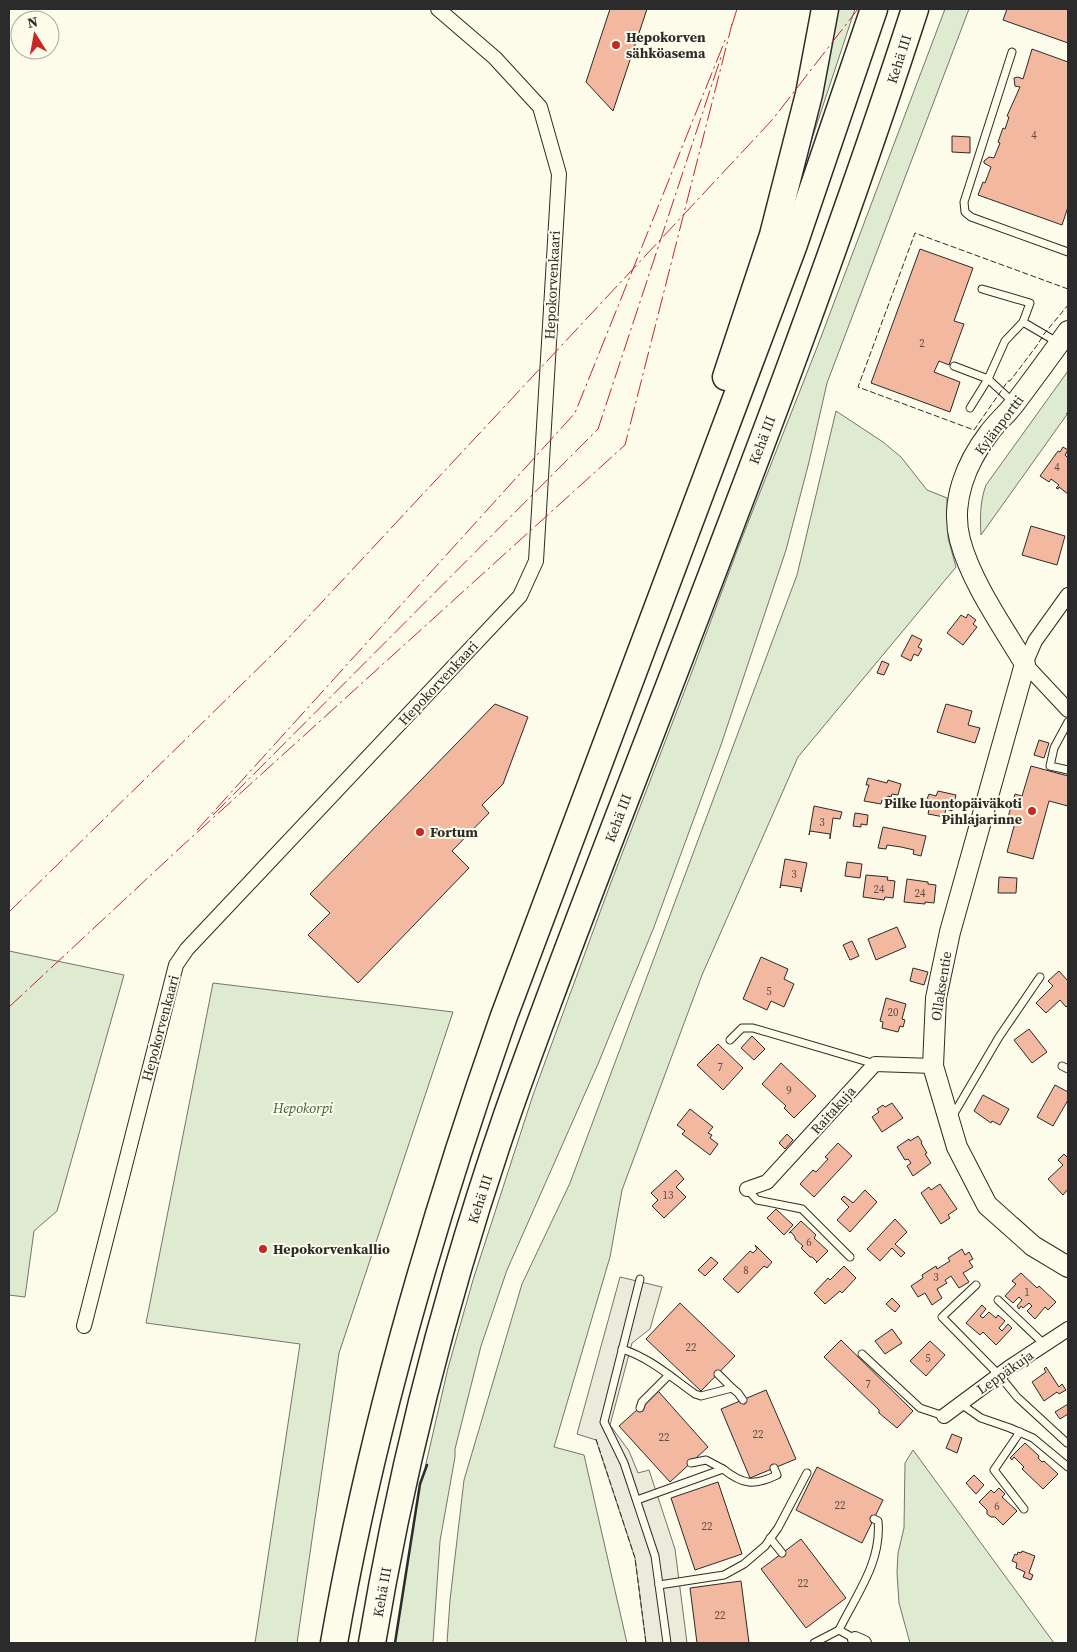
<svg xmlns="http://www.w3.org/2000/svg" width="1077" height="1652" font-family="'Source Serif 4',serif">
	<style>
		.green { fill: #deebd1; stroke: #74746e }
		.parking { fill: #eceadb; stroke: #74746e }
		.building { fill: #f2b8a0; stroke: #2b2b2b }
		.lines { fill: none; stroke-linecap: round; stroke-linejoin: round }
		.lane-casing { stroke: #2b2b2b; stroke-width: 9 }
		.street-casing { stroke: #2b2b2b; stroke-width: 16 }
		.secondary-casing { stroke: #2b2b2b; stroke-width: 22 }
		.highway-casing { stroke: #2b2b2b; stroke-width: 29 }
		.lane { stroke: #fdfbea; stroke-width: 7 }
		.street { stroke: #fdfbea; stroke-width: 14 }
		.secondary { stroke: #fdfbea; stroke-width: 20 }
		.highway { stroke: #fdfbea; stroke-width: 26 }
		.hedge { stroke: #34623c; stroke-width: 4; stroke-dasharray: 2.5 4; stroke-linecap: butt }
		.fence { stroke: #2b2b2b; stroke-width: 1; stroke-dasharray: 6 2.5; stroke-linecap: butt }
		.wall { stroke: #2b2b2b; stroke-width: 2.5 }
		.power { stroke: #c62828; stroke-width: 1; stroke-dasharray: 18 4 2.5 4; stroke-linecap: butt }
		.poi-dot { fill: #c62828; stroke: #fdfbea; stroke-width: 2 }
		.labels { text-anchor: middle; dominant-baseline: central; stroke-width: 4; stroke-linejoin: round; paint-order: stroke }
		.number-label { font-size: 11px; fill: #5d4e48 }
		.poi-label { font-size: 14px; font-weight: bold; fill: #2b2b2b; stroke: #fdfbea; text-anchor: start }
		.street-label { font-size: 14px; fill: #2b2b2b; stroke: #fdfbea }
		.park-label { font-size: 14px; font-style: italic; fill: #34623c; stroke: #fdfbea }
	</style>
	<rect width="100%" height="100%" fill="#fdfbea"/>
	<!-- green -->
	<g class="green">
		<path d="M838,9H855L801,172L835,20Z"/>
		<path d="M945,9H969L827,383L809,462L786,550L721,745L654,927L598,1064L507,1270L481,1346L455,1449V1457L440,1541L433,1643H395L420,1484L426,1467L425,1468L448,1368L473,1280L533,1095L610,885L693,669L738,548L818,345Z"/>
		<path d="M1068,371V413L981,535C980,517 980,501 986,485Z"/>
		<path d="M836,411L883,442L901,457L927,490L947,498L948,538L956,567L798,757L702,975L622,1190L610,1257L554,1447L584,1455L627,1643H447L450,1600L464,1480L522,1284L570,1183L797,575Z"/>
		<path d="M9,951L124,975L57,1211L34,1231L25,1297L9,1295Z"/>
		<path d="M213,983L453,1012L339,1353L297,1643H255L300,1344L146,1323Z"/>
		<path d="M913,1450L1054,1643H910L899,1603L897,1573L898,1553L904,1528L905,1463Z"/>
	</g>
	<!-- parking -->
	<path class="parking" d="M620,1277L662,1287L650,1329L632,1343L610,1425L629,1451L638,1473L649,1470L675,1549L687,1643H646L635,1558L596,1440L577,1434Z"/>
	<!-- building -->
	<g class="building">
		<path d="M610,9H647L613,111L586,82Z"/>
		<path d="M1007,9H1068V43L1003,20Z"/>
		<path d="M1032,49L1068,62V207L1062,225L978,195L983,182L985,183L991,167L984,163V161L989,157L994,158L1000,143L998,142L1003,128L1005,129L1009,117L1007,116L1020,87L1015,86L1014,78L1018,77L1023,79Z"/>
		<path d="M952,136L970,137V153L952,152Z"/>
		<path d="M920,249L973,268L954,321L964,324L949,365L939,361L934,372L960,382L950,412L871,383Z"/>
		<path d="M1063,447L1068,450L1065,455L1068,458V494L1059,487L1058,489L1056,488L1059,485L1051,479L1049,482L1040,476L1058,451L1060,452Z"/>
		<path d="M1031,526L1065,536L1057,565L1022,555Z"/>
		<path d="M968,614L976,620L973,624L977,627L963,645L947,633L961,615L966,618Z"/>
		<path d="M912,635L922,640L918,647L922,649L918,656L914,654L911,661L901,656Z"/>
		<path d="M882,661L889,664L884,675L877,673Z"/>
		<path d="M495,704L528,717L503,784L482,805L489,813L452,851L469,868L358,983L308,935L330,913L310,894Z"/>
		<path d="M946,704L972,711L968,725L980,728L975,743L937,732Z"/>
		<path d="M1039,740L1049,743L1044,758L1034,755Z"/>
		<path d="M1031,766L1068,776V806L1049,801L1033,859L1007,852L1016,819L1008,817L1015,794L1022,796Z"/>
		<path d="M868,778L887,783L888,780L901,784L898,795L892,794L891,797L888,796L886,801L882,800L881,804L864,801L869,785H866Z"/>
		<path d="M938,791L956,795L952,811L946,809L944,817L928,814L931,800L927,799L929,794L936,796Z"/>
		<path d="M814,806L842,812L840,819L833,818L830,839V834L810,831L809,835Z"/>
		<path d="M855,813L868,815L867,825L861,824V827L853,826Z"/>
		<path d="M883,827L926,836L921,856L913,854L914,850L901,847L887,845L886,849L878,848Z"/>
		<path d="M785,859L807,863L801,892V888L781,885L780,888Z"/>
		<path d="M847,862L862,864L860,878L845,876Z"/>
		<path d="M866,875L888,877L887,880L895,881L893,898L885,897L884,900L863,897Z"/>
		<path d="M999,877L1017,878L1016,893H998Z"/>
		<path d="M907,879L928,882V884L936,885L934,903L925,902V904L904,902Z"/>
		<path d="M897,927L906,947L876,960L868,939Z"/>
		<path d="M852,941L859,956L850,960L843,945Z"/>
		<path d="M761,957L788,969L784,979L794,984L784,1007L771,1001L767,1010L743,999Z"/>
		<path d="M913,968L928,972L924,985L910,981Z"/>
		<path d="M1059,971L1068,981V1005L1066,1007L1060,1000L1046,1013L1036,1003L1053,986L1048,981Z"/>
		<path d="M886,998L906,1004L902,1019L905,1020L903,1027L900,1026L898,1032L882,1028L883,1022L880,1021Z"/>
		<path d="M1029,1029L1047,1052L1032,1063L1014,1040Z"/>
		<path d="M752,1036L765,1049L754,1060L741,1048Z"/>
		<path d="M718,1044L743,1068L723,1090L697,1065Z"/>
		<path d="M781,1063L816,1096L794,1118L784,1108L786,1106L762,1084Z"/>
		<path d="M1055,1085L1068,1092V1100L1053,1126L1037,1117Z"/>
		<path d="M983,1095L1009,1109L1000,1125L992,1121L991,1123L974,1111Z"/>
		<path d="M892,1103L903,1118L882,1132L872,1117L879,1112L877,1109L883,1105L885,1107Z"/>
		<path d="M690,1109L713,1127L708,1133L712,1135L710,1138L718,1144L710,1155L682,1134L685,1131L677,1125Z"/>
		<path d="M787,1134L793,1140L785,1149L779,1143Z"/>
		<path d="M918,1136L922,1142L921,1143L927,1153L925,1154L931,1163L913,1176L907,1166L911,1163L908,1159L905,1160L897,1147L909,1139L910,1141Z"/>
		<path d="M838,1143L852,1156L814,1197L800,1184L813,1170L816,1172L828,1159L825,1157Z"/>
		<path d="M1064,1154L1068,1158V1189L1063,1195L1048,1179L1063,1165L1058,1160Z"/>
		<path d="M676,1170L684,1179L676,1187L686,1197L664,1218L652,1206L658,1200L651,1193Z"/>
		<path d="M940,1184L957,1209L948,1215L950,1218L941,1224L921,1193L929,1187L931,1190Z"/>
		<path d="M865,1190L877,1202L850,1232L837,1220L849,1207L841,1199L844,1196L853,1203Z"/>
		<path d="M776,1209L793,1225L784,1235L767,1218Z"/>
		<path d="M895,1219L907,1232L895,1244L905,1253L901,1257L892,1248L880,1261L867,1249Z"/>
		<path d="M801,1221L816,1235L814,1238L828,1251L816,1263L817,1262L812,1257H810L801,1248L803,1246L795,1239V1237L791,1232L789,1233Z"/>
		<path d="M755,1245L772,1262L767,1268L764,1266L738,1293L723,1279L750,1251L753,1253L757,1249Z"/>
		<path d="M962,1249L965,1255L969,1252L973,1259L969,1261L973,1267L963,1273L969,1282L959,1288L951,1276L945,1280L947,1283L937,1289L942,1298L932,1305L925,1293L918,1297L911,1286L923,1278L922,1275L936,1266L937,1269L950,1261L948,1258Z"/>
		<path d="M711,1257L718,1263L705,1276L698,1270Z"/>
		<path d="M844,1266L856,1278L842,1293L840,1291L825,1304L814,1293L828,1278L830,1280Z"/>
		<path d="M1021,1273L1037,1288L1039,1286L1056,1302L1048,1310L1045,1307L1035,1319L1027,1311L1032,1306L1029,1303L1023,1308L1021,1306L1019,1309L1017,1306L1022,1300L1019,1297L1013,1303L1005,1296L1016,1284L1012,1281Z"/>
		<path d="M892,1298L900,1306L895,1312L886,1304Z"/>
		<path d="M680,1303L735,1356L701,1391L646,1339Z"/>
		<path d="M982,1305L986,1309L980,1316L983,1318L989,1312L996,1318L998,1315L1005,1321L999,1328L1002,1331L1008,1324L1012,1328L996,1345L983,1332L980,1335L966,1323Z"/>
		<path d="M892,1329L902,1343L885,1354L875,1341Z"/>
		<path d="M841,1340L913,1411L897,1428L879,1413V1410L824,1357Z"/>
		<path d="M930,1341L945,1355L926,1376L910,1361Z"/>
		<path d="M1046,1367L1059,1387L1062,1384L1066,1390L1059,1394L1057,1392L1044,1401L1032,1382L1046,1372L1044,1369Z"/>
		<path d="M766,1390L796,1459L750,1478L721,1409Z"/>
		<path d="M658,1391L708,1447L670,1482L619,1426Z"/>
		<path d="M1068,1404V1414L1060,1419L1055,1412Z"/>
		<path d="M952,1434L962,1438L957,1453L946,1448Z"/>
		<path d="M1025,1443L1039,1456L1038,1458L1042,1462L1044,1461L1058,1474L1043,1489L1022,1469L1024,1467L1014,1457L1012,1460L1010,1458Z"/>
		<path d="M817,1467L883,1500L862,1543L796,1510Z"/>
		<path d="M974,1475L984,1485L976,1494L966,1483Z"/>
		<path d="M718,1482L742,1554L695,1570L671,1498Z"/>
		<path d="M999,1488L1005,1494L1002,1497L1017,1511L1003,1525L995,1517H991L987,1514V1510L979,1502L991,1490L994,1493Z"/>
		<path d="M801,1539L846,1598L806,1628L761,1569Z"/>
		<path d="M1022,1551L1035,1556L1029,1573L1033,1575L1031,1580L1023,1577L1025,1572L1016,1568L1017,1563L1012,1561L1015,1554L1017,1555L1018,1552L1021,1553Z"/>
		<path d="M741,1581L749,1643H697L690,1588Z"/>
	</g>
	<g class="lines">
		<!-- lane casing -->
		<g class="lane-casing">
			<g id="lane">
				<path d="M1012,52L964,202L965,212L971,217L1068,252"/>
				<path d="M982,289L1030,303L1023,322L1057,342"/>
				<path d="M954,366L988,379L970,408"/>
				<path d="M1013,402L988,379L1005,341L1023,322"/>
				<path d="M1068,722L1054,748L1050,766L1068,770"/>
				<path d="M730,1040L742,1028H753L875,1064"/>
				<path d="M1062,1066L1068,1069"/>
				<path d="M952,1117L999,1037L1040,977"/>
				<path d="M747,1189L757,1200L802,1209L850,1257"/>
				<path d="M640,1279L604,1422L624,1463L655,1556L667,1643"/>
				<path d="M976,1285L942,1317L999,1375L1017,1397L1067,1443"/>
				<path d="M998,1300L1044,1344"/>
				<path d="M622,1349C650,1358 671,1377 695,1394L701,1396L732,1388L738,1393L743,1400"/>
				<path d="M862,1354L920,1408L944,1416"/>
				<path d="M718,1374L732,1388"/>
				<path d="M961,1404L981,1418L1010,1428L1033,1438L1068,1467"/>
				<path d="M640,1408L642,1402L669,1375"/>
				<path d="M1020,1432L994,1470L1024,1509"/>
				<path d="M691,1463L706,1460L723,1469"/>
				<path d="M637,1500L723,1469C743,1485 754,1486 777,1475L774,1468"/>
				<path d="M770,1538L782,1553"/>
				<path d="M659,1585L724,1575L744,1564L765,1546L778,1528L807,1473"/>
				<path d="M839,1630C856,1595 882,1562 878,1521L874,1519"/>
				<path d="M814,1643L839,1630L855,1639"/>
			</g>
		</g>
		<!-- street casing -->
		<g class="street-casing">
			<g id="street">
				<path d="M1068,595L1035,641L1025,664L1068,710"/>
				<path d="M747,1189L767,1182L875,1064L933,1066"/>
				<path d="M84,1326L176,965L187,949L520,596L536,561L559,174L540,107L495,58L438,9"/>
				<path d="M944,1416L1010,1367L1068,1329"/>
				<path d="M855,1639L864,1643"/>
			</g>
		</g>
		<!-- secondary casing -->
		<g class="secondary-casing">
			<path id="secondary" d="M1068,331C1051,355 1034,378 1016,402C1008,413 997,422 989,433C966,463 950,502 960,540C971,582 1003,627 1025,664L950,932L936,998L933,1066L957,1147L987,1205L1033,1246L1068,1267"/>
		</g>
		<!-- highway casing -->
		<g class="highway-casing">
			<g id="highway">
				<path d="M726,377L773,235L809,94L825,9"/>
				<path d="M334,1643C371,1430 432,1221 504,1016L793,247L874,9"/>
				<path d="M372,1643C402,1464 448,1286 507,1115C552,987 602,860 651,733C743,494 836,253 915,9"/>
			</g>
		</g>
		<!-- lane -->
		<use href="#lane" class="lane"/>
		<!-- street -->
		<use href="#street" class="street"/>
		<!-- secondary -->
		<use href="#secondary" class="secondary"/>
		<!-- highway -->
		<use href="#highway" class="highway"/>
		<!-- hedge -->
		<path class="hedge" d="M1068,414V413"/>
		<!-- fence -->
		<g class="fence">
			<path d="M1068,289L915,233L858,387L974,430L1008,381H1010L1038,344L1044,334L1068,305"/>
			<path d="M596,1439L635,1558L646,1643"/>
		</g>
		<!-- wall -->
		<path class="wall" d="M395,1643L420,1484L427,1465"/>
		<!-- power -->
		<g class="power">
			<path d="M732,25L737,9"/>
			<path d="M213,815L598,429L722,54"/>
			<path d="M197,830L575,413L726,38"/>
			<path d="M9,912L281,646L773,119L858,9"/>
			<path d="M9,1007L181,847L625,445L732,24"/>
		</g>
	</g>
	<!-- markers -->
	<g class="poi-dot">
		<circle cx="616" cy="45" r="5"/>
		<circle cx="1032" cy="811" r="5"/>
		<circle cx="420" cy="832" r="5"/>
		<circle cx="263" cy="1249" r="5"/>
	</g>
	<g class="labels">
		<!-- number labels -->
		<g class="number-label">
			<text x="1034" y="135">4</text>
			<text x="922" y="343">2</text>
			<text x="1057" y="467">4</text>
			<text x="822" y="822">3</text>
			<text x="794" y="874">3</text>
			<text x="879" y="889">24</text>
			<text x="920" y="893">24</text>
			<text x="769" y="991">5</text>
			<text x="893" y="1012">20</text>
			<text x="720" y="1067">7</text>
			<text x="789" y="1090">9</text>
			<text x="668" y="1195">13</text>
			<text x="809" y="1242">6</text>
			<text x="746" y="1270">8</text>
			<text x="936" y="1277">3</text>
			<text x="1027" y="1292">1</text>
			<text x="691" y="1347">22</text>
			<text x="928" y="1358">5</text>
			<text x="868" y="1384">7</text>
			<text x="758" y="1434">22</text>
			<text x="664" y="1437">22</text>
			<text x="840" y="1505">22</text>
			<text x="997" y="1506">6</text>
			<text x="707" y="1526">22</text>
			<text x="803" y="1583">22</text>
			<text x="720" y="1615">22</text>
		</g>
		<!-- poi labels -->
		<g class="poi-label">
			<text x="626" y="37">Hepokorven<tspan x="626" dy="16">sähköasema</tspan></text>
			<text x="1022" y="803" text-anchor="end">Pilke luontopäiväkoti<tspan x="1022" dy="16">Pihlajarinne</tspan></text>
			<text x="430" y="832">Fortum</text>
			<text x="273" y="1249">Hepokorvenkallio</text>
		</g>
		<!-- street labels -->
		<g class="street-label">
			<text transform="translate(899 59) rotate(-72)">Kehä III</text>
			<text transform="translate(552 285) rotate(-87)">Hepokorvenkaari</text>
			<text transform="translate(999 425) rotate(-53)">Kylänportti</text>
			<text transform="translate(762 440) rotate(-69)">Kehä III</text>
			<text transform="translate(438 683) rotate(-47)">Hepokorvenkaari</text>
			<text transform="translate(618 818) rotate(-69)">Kehä III</text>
			<text transform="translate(941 986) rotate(-81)">Ollaksentie</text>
			<text transform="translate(160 1028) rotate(-75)">Hepokorvenkaari</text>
			<text transform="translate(833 1110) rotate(-48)">Raitakuja</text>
			<text transform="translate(480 1199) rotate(-72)">Kehä III</text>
			<text transform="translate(1005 1372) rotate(-35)">Leppäkuja</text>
			<text transform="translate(382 1592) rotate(-80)">Kehä III</text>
		</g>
		<!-- park labels -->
		<g class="park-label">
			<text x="303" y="1108">Hepokorpi</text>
		</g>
	</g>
	<!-- border -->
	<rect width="1077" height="1652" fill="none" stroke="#2b2b2b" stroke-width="20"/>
	<!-- north arrow -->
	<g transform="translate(35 35) rotate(349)"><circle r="24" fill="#fdfbea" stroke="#a9a89e"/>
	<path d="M0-4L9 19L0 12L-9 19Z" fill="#c62828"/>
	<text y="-8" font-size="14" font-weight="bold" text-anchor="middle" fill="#2b2b2b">N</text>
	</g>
</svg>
